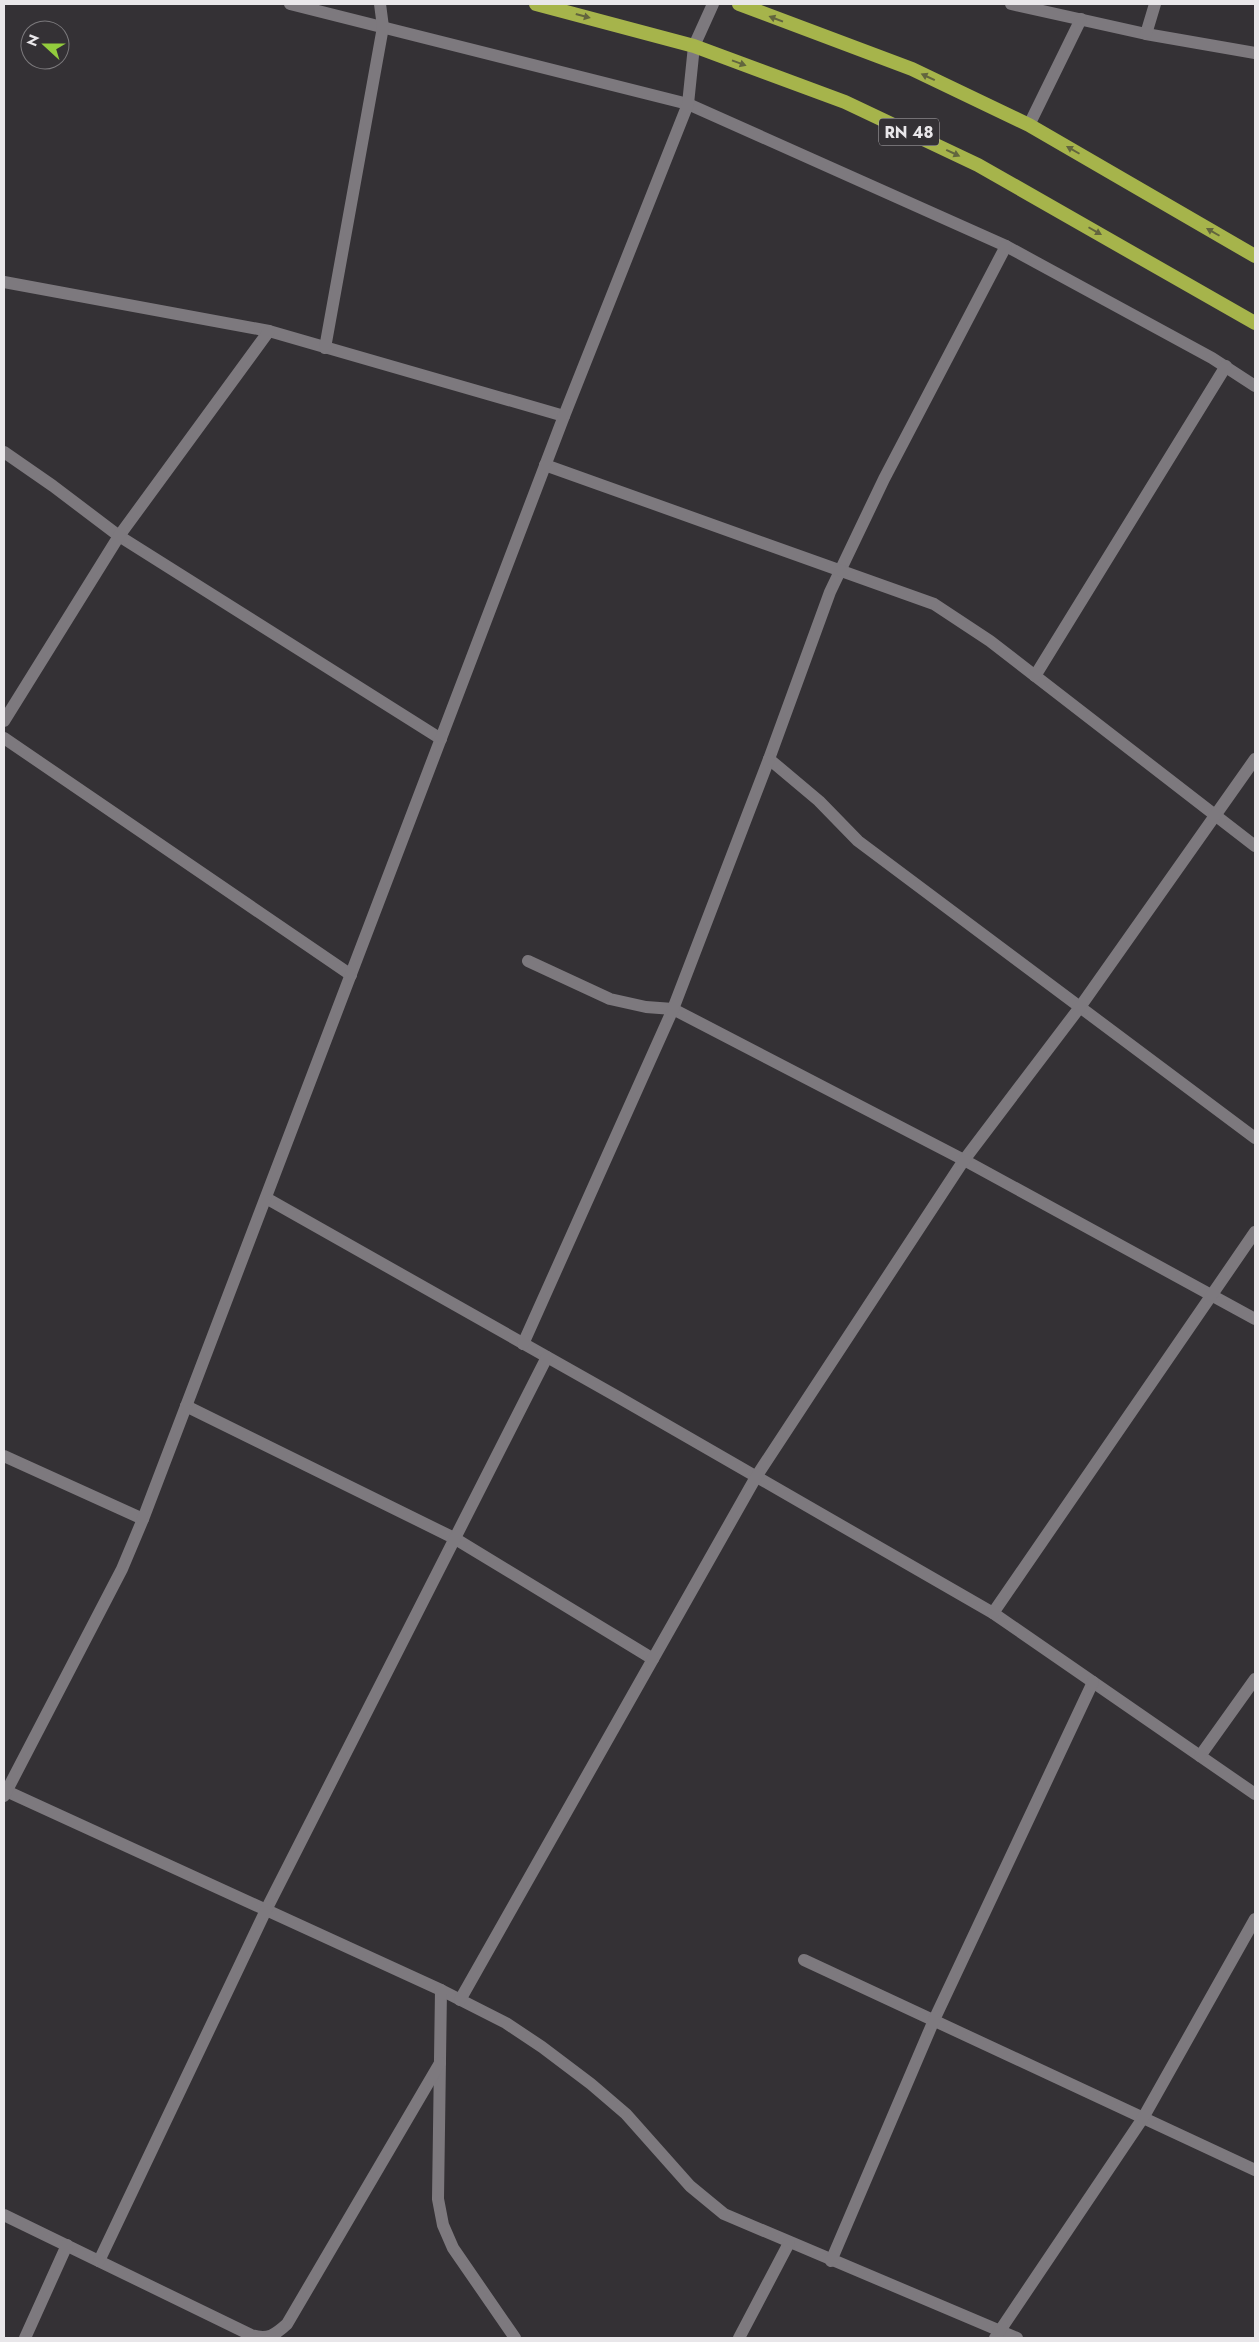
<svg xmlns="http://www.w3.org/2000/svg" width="1259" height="2342" font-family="Jost,sans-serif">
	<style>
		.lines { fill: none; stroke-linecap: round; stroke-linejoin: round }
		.minor { stroke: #7d797e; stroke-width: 12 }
		.tertiary { stroke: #7d797e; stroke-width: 12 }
		.trunk { stroke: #a6b44b; stroke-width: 14 }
		.oneway { fill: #62653e }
		.labels { text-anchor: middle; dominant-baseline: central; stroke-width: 4; stroke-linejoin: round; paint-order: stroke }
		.shield { fill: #343135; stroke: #b3b0b4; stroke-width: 1 }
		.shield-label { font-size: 16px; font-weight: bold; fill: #e9e7ea }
	</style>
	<rect width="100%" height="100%" fill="#343135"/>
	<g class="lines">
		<!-- minor -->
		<g class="minor">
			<path d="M290,4L688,104L1006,246L1212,358L1255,386"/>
			<path d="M1011,4L1146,34L1255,53"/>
			<path d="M1146,34L1155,4"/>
			<path d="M1029,125L1081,19"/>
			<path d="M1006,246L884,479L830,592L769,759L819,801L858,841L1255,1138"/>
			<path d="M4,282L269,331L564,416"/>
			<path d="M325,348L383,27L380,4"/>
			<path d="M4,452L53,486L119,536L441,739"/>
			<path d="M545,465L934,604L990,641L1255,846"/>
			<path d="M1035,676L1226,366"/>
			<path d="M4,721L119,536L269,331"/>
			<path d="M4,738L351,975"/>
			<path d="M528,961L610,999L646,1007L673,1009L964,1160L1255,1319"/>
			<path d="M266,1198L618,1397L993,1613L1255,1794"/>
			<path d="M523,1344L673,1009L769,759"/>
			<path d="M186,1406L454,1538L653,1659"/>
			<path d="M4,1456L143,1519"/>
			<path d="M993,1613L1255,1232"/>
			<path d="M1200,1756L1255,1679"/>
			<path d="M4,1790L441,1990L506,2023L542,2047L591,2084L626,2114L690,2186L724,2214L1017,2338"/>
			<path d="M804,1960L1255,2170"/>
			<path d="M441,1990L438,2199L443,2225L453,2248L515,2338"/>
			<path d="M460,2000L756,1477L964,1160L1080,1007L1255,759"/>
			<path d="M4,2215L251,2335C268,2340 275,2335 287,2324L440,2063"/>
			<path d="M99,2261L266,1910L547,1357"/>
			<path d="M831,2261L934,2020L1093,1682"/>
			<path d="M25,2338L67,2245"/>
			<path d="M739,2338L789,2243"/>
			<path d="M995,2338L1143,2118L1255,1919"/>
		</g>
		<!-- tertiary -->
		<path class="tertiary" d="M4,1796L122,1569L143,1519L564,416L688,104L694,46L713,4"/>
		<!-- trunk -->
		<g class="trunk">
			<path d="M536,4L694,46L845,102L978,165L1255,323"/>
			<path d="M739,4L912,69L1029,125L1255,256"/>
		</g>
	</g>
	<!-- one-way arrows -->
	<defs><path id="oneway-solid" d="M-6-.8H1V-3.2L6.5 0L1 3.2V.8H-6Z" transform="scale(1.25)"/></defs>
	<g class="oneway">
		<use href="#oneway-solid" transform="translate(583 16) rotate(15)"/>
		<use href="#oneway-solid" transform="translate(776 19) rotate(-159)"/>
		<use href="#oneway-solid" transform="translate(739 63) rotate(20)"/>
		<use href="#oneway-solid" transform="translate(928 77) rotate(-155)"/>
		<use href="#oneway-solid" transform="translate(1073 150) rotate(-150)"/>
		<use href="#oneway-solid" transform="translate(953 153) rotate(25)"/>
		<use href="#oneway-solid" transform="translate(1095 231) rotate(30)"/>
		<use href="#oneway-solid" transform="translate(1213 232) rotate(-150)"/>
	</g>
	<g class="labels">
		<!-- shield labels -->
		<rect class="shield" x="879" y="118.5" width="60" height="27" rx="4"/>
		<g class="shield-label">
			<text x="909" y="132">RN 48</text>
		</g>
	</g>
	<!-- border -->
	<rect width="1259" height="2342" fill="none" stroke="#e9e7ea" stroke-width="10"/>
	<!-- north arrow -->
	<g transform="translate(45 45) rotate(291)"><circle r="24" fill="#343135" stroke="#7c7a7d"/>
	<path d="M0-4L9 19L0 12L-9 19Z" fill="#93cc3d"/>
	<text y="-8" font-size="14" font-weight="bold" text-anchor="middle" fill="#e9e7ea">N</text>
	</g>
</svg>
